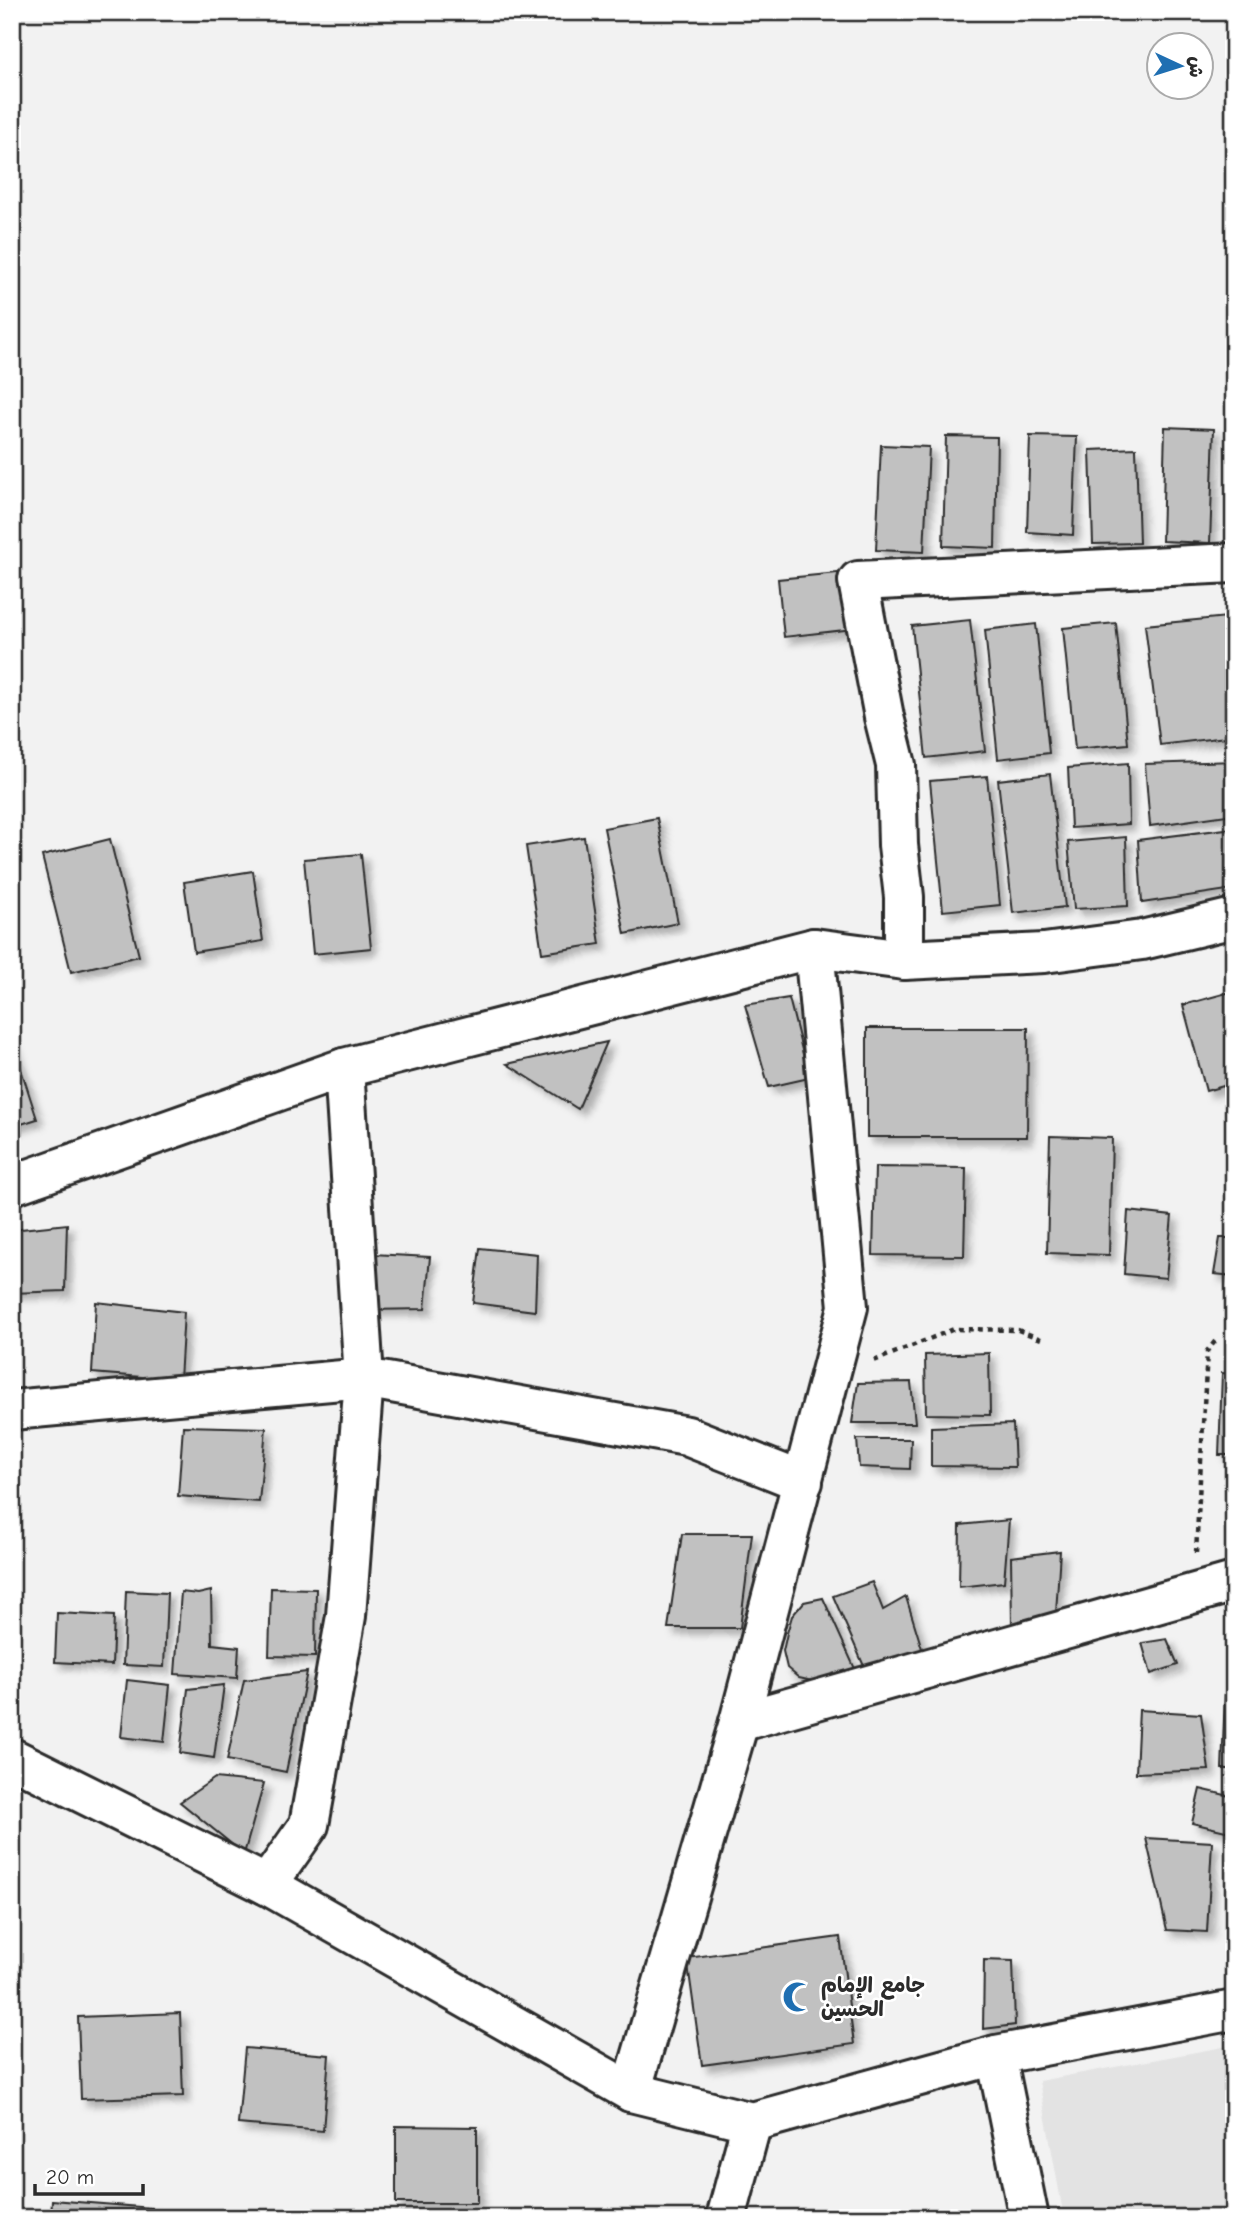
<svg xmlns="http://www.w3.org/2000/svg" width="1246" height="2230" font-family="'Comic Neue','Playpen Sans Arabic',sans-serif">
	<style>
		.built { fill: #e3e3e3 }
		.building { fill: #c1c1c1; stroke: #2b2b2b; stroke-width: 2; filter: url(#shadow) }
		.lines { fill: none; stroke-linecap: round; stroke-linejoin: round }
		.minor-casing { stroke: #2b2b2b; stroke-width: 44 }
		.path { stroke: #2b2b2b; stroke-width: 4.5; stroke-dasharray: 5 5; stroke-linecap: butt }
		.minor { stroke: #fff; stroke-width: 38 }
		.labels { text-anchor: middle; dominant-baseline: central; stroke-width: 5; stroke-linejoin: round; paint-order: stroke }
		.poi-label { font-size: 21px; font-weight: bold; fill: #2b2b2b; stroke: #fff; text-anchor: start }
	</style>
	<defs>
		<filter id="shadow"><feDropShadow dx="6" dy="6" stdDeviation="3.5" flood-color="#0004"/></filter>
	</defs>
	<rect width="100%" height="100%" fill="#f2f2f2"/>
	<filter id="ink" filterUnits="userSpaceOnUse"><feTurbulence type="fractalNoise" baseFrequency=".0143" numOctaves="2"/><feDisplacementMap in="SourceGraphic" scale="14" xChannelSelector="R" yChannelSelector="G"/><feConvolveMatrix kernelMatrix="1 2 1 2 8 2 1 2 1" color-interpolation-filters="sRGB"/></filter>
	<g filter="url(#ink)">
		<!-- built -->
		<path class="built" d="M1234,2045V2218H1064L1039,2081Z"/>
		<!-- building -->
		<g class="building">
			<path d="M1165,427L1214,429L1210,543L1162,541Z"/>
			<path d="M946,436L997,437L995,548L943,546Z"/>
			<path d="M1030,436L1077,437L1073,535L1027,532Z"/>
			<path d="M881,445L929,447L924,552L876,550Z"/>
			<path d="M1136,448L1139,543L1093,544L1090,450Z"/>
			<path d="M847,572L853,629L784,637L778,579Z"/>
			<path d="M1227,617L1234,659V736L1160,745L1145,625Z"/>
			<path d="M970,620L985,751L926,758L912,626Z"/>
			<path d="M1116,623L1128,744L1075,749L1063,628Z"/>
			<path d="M1036,624L1049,753L998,759L985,630Z"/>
			<path d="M1234,761V814L1150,826L1145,764Z"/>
			<path d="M1128,763L1129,824L1071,828L1068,768Z"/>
			<path d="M1050,774L1065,907L1013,913L998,780Z"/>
			<path d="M987,776L1000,905L943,911L930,781Z"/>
			<path d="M657,818L678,923L625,934L604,828Z"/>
			<path d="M1234,828V889L1142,903L1138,840Z"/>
			<path d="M584,837L600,944L542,953L526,846Z"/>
			<path d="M1126,837L1128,906L1074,909L1068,842Z"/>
			<path d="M110,839L139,956L71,972L42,856Z"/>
			<path d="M361,854L371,948L313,954L304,859Z"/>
			<path d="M253,871L263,941L194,952L184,882Z"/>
			<path d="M1234,991V1083L1206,1091L1183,1005Z"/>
			<path d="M789,998L809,1078L769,1087L745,1005Z"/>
			<path d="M867,1028H1028L1027,1137H867Z"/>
			<path d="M12,1041L37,1119L12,1127Z"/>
			<path d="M607,1042L578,1109L507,1064Z"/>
			<path d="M1050,1136L1112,1138L1109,1255L1047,1253Z"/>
			<path d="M875,1167L966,1168L964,1256L873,1255Z"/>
			<path d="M1128,1211L1172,1216L1166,1278L1124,1274Z"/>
			<path d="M67,1224L65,1291L12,1293V1230Z"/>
			<path d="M1220,1238H1234V1276L1214,1274Z"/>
			<path d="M480,1248L537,1254L535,1311L473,1303Z"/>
			<path d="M372,1254L430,1257L425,1309L368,1310Z"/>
			<path d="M96,1302L184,1312L180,1380L92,1373Z"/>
			<path d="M989,1353L990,1415L926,1414L925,1355Z"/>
			<path d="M1222,1373L1234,1374V1455H1219Z"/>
			<path d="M911,1382L915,1423H852L858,1383Z"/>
			<path d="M1013,1424L1015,1467L931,1466V1427Z"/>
			<path d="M183,1426L266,1428L259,1502L178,1496Z"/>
			<path d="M857,1439H911L910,1469L859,1467Z"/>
			<path d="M1009,1520L1004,1582L959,1587L960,1525Z"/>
			<path d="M682,1534H752L740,1628H668Z"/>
			<path d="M1060,1551L1056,1613L1012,1626L1011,1557Z"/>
			<path d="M872,1582L883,1610L906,1597L924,1655L867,1673L833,1596Z"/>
			<path d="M271,1588L316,1589L315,1657L269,1656Z"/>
			<path d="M126,1591L167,1593L164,1667L123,1665Z"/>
			<path d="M211,1591L212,1644L239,1647L237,1678L175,1674L181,1592L198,1594Z"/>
			<path d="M823,1598L856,1671L817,1682L799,1678L787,1668L783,1651L787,1633L792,1616L804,1602Z"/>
			<path d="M57,1613L114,1616L112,1665L55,1662Z"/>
			<path d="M1167,1639L1178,1665L1151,1674L1142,1643Z"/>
			<path d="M1226,1668H1234V1769H1222Z"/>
			<path d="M307,1672L286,1772L227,1760L244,1680Z"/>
			<path d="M127,1680L170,1685L164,1742L121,1737Z"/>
			<path d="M224,1685L214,1758L180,1753L188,1689Z"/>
			<path d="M1139,1710L1201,1714L1209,1770L1136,1773Z"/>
			<path d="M215,1778L264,1783L244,1854L180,1802Z"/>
			<path d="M1200,1789L1234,1797V1833L1192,1823Z"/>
			<path d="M1146,1838L1212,1842L1207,1932L1167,1930Z"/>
			<path d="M840,1937L854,2044L702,2065L687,1958Z"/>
			<path d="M984,1960L1013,1961L1015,2025L983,2029Z"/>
			<path d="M180,2013L183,2096L81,2099L78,2017Z"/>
			<path d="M245,2048L329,2055L323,2131L238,2124Z"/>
			<path d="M396,2126L477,2127V2203H396Z"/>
			<path d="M52,2200L152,2208L151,2218H51Z"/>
		</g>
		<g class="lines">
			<!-- minor casing -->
			<g class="minor-casing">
				<g id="minor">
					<path d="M904,960V897L898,845L896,765L884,717L858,581L1234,563"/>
					<path d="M12,1185L344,1068L814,948L904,960L1044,953L1142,940L1234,918"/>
					<path d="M12,1410L364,1378L687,1436L803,1482"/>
					<path d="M739,1722L1234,1582"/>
					<path d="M12,1758L267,1885L631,2092L752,2122L726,2218"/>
					<path d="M267,1885L309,1825L346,1616L364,1378L344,1068"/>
					<path d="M996,2055L1029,2218"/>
					<path d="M631,2092L739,1722L848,1307L814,948"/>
					<path d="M752,2122L996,2055L1234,2010"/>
				</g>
			</g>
			<!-- path -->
			<g class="path">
				<path d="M874,1361L954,1329L1018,1330L1041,1339"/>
				<path d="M1196,1553L1207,1351L1217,1339"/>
			</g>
			<!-- minor -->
			<use href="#minor" class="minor"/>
		</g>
	</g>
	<!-- icons -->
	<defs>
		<g id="mosque-bare" transform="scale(2.415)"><path d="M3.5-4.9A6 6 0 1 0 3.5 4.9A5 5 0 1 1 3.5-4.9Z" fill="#1f6fb2" stroke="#fff" stroke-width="2.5" paint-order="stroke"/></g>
	</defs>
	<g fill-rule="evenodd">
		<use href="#mosque-bare" x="798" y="1997"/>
	</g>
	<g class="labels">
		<!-- poi labels -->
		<g class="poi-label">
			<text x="821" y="1985">جامع الإمام<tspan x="821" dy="24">الحسين</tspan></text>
		</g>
	</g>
	<!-- margin -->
	<rect width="1246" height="2230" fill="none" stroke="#fff" stroke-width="42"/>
	<rect x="21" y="21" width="1204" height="2188" fill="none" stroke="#2b2b2b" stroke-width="2.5" filter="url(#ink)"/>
	<!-- north arrow -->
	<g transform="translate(1180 66) rotate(94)"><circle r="33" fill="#ffffff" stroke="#aaaaaa" stroke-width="2"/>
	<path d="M0-5L12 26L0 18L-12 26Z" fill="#1f6fb2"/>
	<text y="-10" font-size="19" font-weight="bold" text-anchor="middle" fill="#2b2b2b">ش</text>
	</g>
	<!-- scale -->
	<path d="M35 2184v10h108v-10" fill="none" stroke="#2b2b2b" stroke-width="3.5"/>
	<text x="46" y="2184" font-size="21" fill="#2b2b2b" stroke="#ffffff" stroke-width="5" paint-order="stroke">20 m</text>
</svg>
